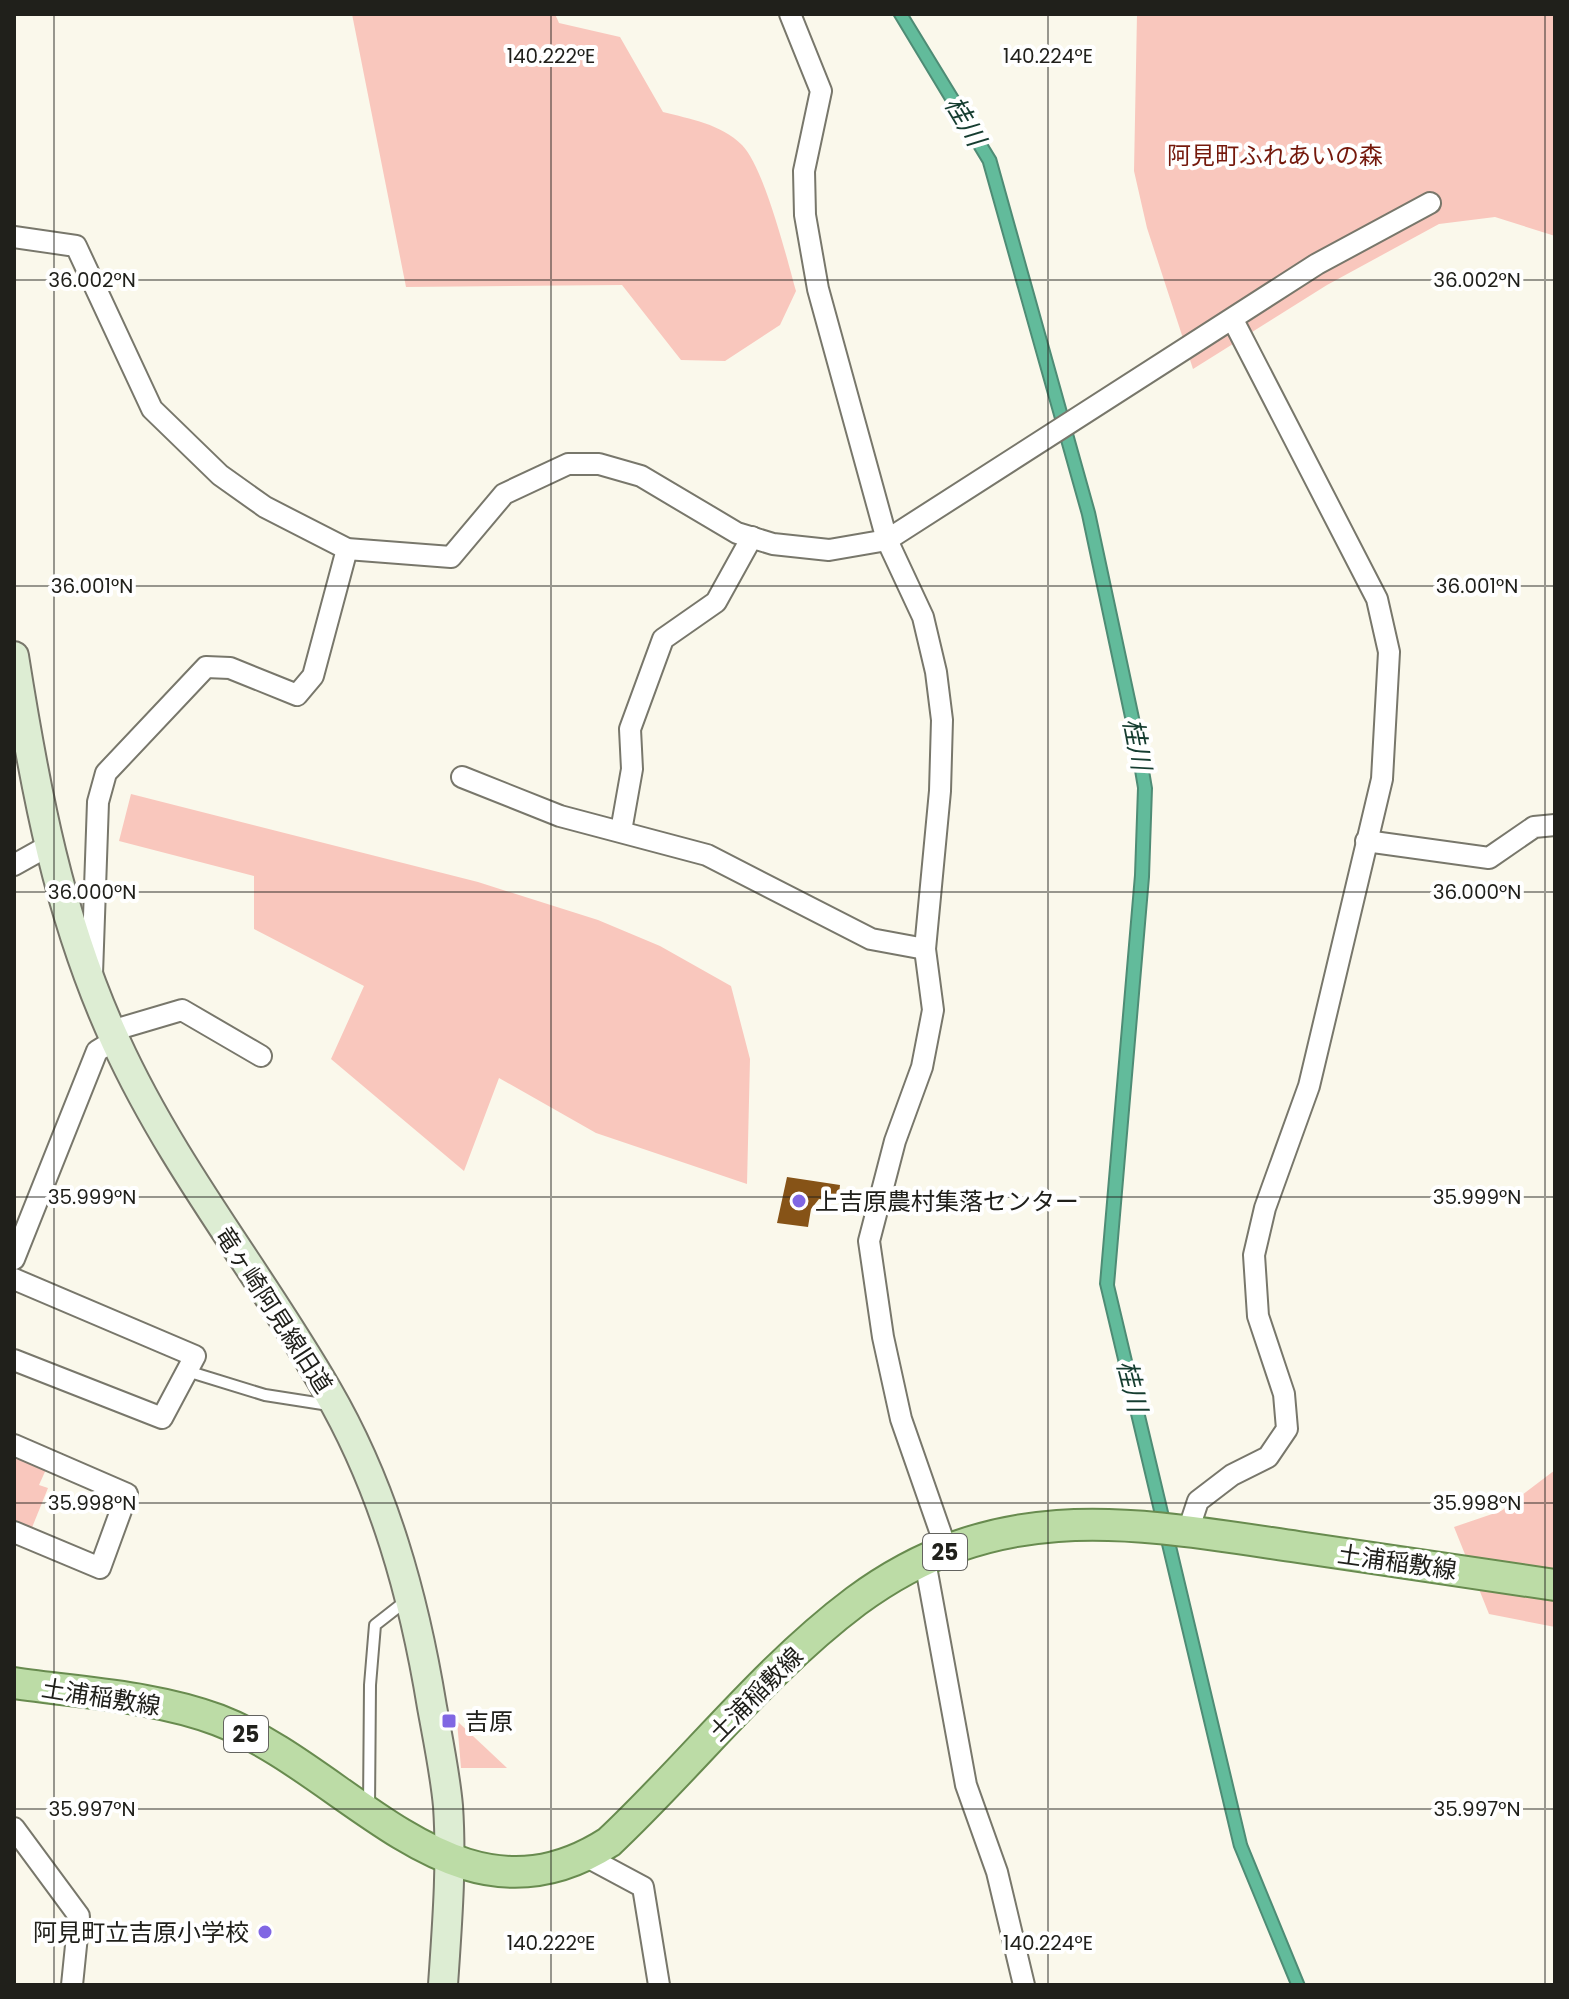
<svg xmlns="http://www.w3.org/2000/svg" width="1569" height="1999" font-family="Poppins,'Noto Sans JP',sans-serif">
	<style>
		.green { fill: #f9c7bd }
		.water { fill: #62bb9b; stroke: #4e8c75; stroke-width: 2 }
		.building { fill: #865317 }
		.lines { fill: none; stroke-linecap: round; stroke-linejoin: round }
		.lane-casing { stroke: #78776b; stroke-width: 14 }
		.street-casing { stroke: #78776b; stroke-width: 24 }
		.secondary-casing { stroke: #78776b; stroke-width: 32 }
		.primary-casing { stroke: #688b4f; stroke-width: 34 }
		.lane { stroke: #fff; stroke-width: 10 }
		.street { stroke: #fff; stroke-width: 20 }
		.secondary { stroke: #ddedd3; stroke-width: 28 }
		.primary { stroke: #bcdca6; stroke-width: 30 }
		.ticks { fill: none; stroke: #20201b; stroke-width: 2; stroke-opacity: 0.45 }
		.poi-dot { fill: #8067e3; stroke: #fff; stroke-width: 3 }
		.labels { text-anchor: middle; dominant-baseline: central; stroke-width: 8; stroke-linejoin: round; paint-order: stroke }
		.shield { fill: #fff; stroke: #63635f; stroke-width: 2 }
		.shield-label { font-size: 22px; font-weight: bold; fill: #20201b }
		.park-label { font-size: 24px; fill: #75190c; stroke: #fff }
		.poi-label { font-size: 24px; fill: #20201b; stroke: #fff; text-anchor: start }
		.street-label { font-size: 24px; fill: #20201b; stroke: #fff }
		.water-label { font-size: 26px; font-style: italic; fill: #153d30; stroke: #fff }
		.ticks-label { font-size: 20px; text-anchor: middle; fill: #20201b; stroke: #fff; stroke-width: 8; stroke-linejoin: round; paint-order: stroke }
	</style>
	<rect width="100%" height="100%" fill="#faf8eb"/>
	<!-- green -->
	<g class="green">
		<path d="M352,14H555L559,23L620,37L663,112C690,119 721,124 742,145C764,167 787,259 796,291L780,325L725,361L681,360L622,285L406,287Z"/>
		<path d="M1137,14H1555V236L1495,217L1439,224L1327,285L1193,369L1147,228L1134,171Z"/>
		<path d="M131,794L478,882L598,920L660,946L731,986L750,1059L747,1184L596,1133L499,1078L464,1171L331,1059L364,986L254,929V876L119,841Z"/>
		<path d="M16,1454L48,1465L39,1485L48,1488L29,1535L14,1529Z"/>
		<path d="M1555,1470V1627L1489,1614L1454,1527L1501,1511Z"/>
		<path d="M457,1721L507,1768H461Z"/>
	</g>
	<!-- water -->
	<path class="water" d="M893,14H908L996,158L1095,512L1144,741L1152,788L1149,877L1114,1285L1247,1844L1305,1985H1291L1234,1847L1100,1284L1135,875L1138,788L1130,741L1082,515L983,163Z"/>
	<!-- building -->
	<path class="building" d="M787,1177L840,1185L838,1202L819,1199L811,1209L808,1227L777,1223Z"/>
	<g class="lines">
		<!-- lane casing -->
		<g class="lane-casing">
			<g id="lane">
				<path d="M187,1371L265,1395L329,1405"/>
				<path d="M369,1808L370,1685L375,1625L407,1600"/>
			</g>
		</g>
		<!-- street casing -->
		<g class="street-casing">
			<g id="street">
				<path d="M790,14L821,91L804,171L805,215L818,289L887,540L923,617L936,672L942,720L940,791L925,949L933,1010L922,1067L895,1141L869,1241L883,1337L901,1419L947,1551"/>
				<path d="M14,237L76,246L152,409L220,475L265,507L347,549L451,557L504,494L568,464H599L641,476L737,533L773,544L829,550L887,540L1317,264L1430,203"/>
				<path d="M462,777L560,816L707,855L871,939L925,949"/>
				<path d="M621,831L632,769L630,729L663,639L716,602L752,537"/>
				<path d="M1366,841L1489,858L1534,827L1555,825"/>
				<path d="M14,865L48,846"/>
				<path d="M92,974L98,802L106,773L206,667L230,668L297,695L313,676L347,549"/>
				<path d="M111,1031L182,1010L261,1056"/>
				<path d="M14,1259L97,1051L115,1040"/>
				<path d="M14,1279L195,1356L162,1418L14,1360"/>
				<path d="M14,1445L127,1494L100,1568L14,1532"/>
				<path d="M1188,1531L1198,1501L1232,1475L1268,1457L1287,1429L1284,1394L1258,1316L1254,1255L1265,1208L1309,1086L1382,779L1389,652L1377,599L1233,320"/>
				<path d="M925,1561L966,1785L997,1872L1024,1985"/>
				<path d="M14,1828L79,1916L72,1985"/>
				<path d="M587,1857L643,1887L659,1985"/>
			</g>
		</g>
		<!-- secondary casing -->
		<g class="secondary-casing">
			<path id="secondary" d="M14,656C35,789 59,919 116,1042C173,1167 259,1272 327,1390C384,1488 414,1597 432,1707C438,1740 445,1773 448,1806C452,1865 447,1926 443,1985"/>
		</g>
		<!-- primary casing -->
		<g class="primary-casing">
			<path id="primary" d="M14,1683C80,1693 155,1696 218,1720C351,1771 457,1940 609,1842C692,1764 764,1670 856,1601C1000,1495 1135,1523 1298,1547C1383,1560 1469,1572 1555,1585"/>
		</g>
		<!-- lane -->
		<use href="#lane" class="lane"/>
		<!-- street -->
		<use href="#street" class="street"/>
		<!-- secondary -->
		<use href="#secondary" class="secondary"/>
		<!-- primary -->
		<use href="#primary" class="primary"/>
	</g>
	<!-- ticks -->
	<path class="ticks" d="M54,14V1985M551,14V1985M1048,14V1985M1545,14V1985M14,280H1555M14,586H1555M14,892H1555M14,1197H1555M14,1503H1555M14,1809H1555"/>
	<!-- markers -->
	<g class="poi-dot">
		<circle cx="799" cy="1201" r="8"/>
		<rect x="441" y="1713" width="16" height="16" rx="4"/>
		<circle cx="265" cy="1932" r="8"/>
	</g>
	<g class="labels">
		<!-- shield labels -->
		<g class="shield">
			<rect x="923" y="1534" width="44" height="36" rx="6"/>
			<rect x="224" y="1716" width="44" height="36" rx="6"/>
		</g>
		<g class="shield-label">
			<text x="945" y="1552">25</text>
			<text x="246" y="1734">25</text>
		</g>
		<!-- park labels -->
		<g class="park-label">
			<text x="1275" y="155">阿見町ふれあいの森</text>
		</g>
		<!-- poi labels -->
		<g class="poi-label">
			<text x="815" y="1201">上吉原農村集落センター</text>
			<text x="465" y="1721">吉原</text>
			<text x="249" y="1932" text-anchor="end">阿見町立吉原小学校</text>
		</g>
		<!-- street labels -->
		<g class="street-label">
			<text transform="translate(274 1310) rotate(57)">竜ヶ崎阿見線旧道</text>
			<text transform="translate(1397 1562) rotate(8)">土浦稲敷線</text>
			<text transform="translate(756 1694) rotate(-45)">土浦稲敷線</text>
			<text transform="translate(101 1697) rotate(9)">土浦稲敷線</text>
		</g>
		<!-- water labels -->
		<g class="water-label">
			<text transform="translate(965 121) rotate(59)">桂川</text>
			<text transform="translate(1137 744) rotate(79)">桂川</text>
			<text transform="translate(1132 1386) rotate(76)">桂川</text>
		</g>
	</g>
	<g class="ticks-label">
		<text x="551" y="63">140.222°E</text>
		<text x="1048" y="63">140.224°E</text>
		<text x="92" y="287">36.002°N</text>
		<text x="1477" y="287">36.002°N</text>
		<text x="92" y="593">36.001°N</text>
		<text x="1477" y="593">36.001°N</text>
		<text x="92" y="899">36.000°N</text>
		<text x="1477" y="899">36.000°N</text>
		<text x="92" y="1204">35.999°N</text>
		<text x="1477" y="1204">35.999°N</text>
		<text x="92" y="1510">35.998°N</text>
		<text x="1477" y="1510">35.998°N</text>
		<text x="92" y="1816">35.997°N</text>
		<text x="1477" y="1816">35.997°N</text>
		<text x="551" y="1950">140.222°E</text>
		<text x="1048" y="1950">140.224°E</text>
	</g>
	<!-- border -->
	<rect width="1569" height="1999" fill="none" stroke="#20201b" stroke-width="32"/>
</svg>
